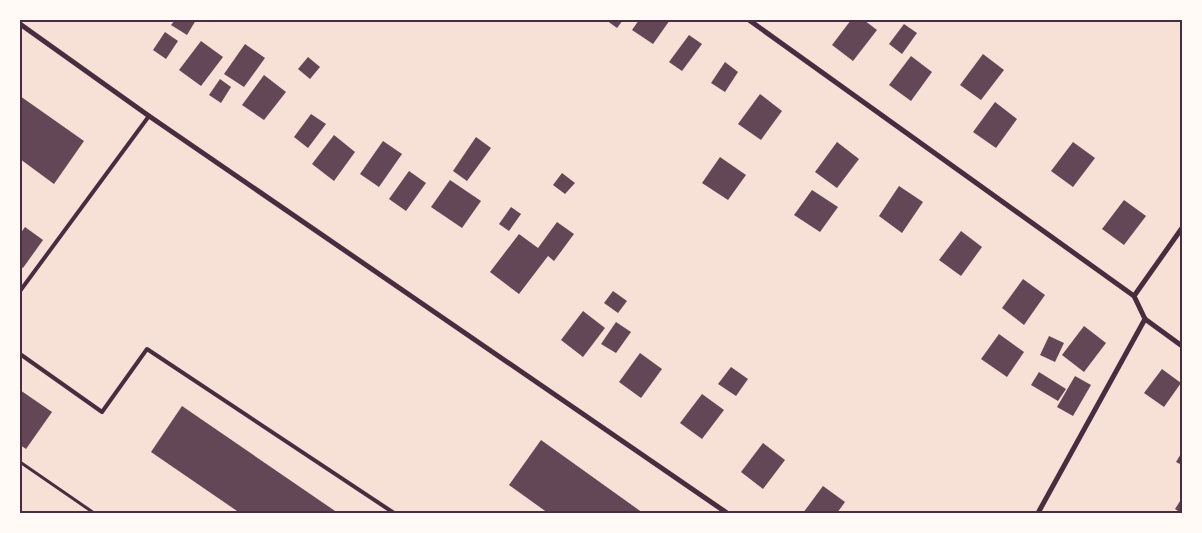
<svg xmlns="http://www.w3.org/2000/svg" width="1202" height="533" font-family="Inter,sans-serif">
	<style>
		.building { fill: #644757 }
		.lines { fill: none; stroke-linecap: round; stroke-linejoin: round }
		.path { stroke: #4a2c40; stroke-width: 3 }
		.service { stroke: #4a2c40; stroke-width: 4 }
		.minor { stroke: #4a2c40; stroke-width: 5 }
		.neatline { fill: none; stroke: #4a2c40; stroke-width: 2 }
	</style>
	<rect width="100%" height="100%" fill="#f7e1d7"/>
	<!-- building -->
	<g class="building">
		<path d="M175,20H196L187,35L171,25Z"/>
		<path d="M606,20H623L617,28Z"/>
		<path d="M639,20H670L653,44L632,30Z"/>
		<path d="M851,20H864L877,30L853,61L832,45Z"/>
		<path d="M904,24L917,33L902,54L889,44Z"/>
		<path d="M165,32L178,41L166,59L153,50Z"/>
		<path d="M689,35L702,44L682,71L669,62Z"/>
		<path d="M201,41L223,57L201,86L179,70Z"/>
		<path d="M245,44L265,58L244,87L224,74Z"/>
		<path d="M983,54L1004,70L981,100L960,85Z"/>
		<path d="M911,56L932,72L911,101L889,85Z"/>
		<path d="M308,57L320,67L310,79L298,69Z"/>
		<path d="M725,62L738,72L725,92L711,83Z"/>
		<path d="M264,75L286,92L264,120L242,105Z"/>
		<path d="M220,79L231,87L221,103L209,95Z"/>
		<path d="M760,94L782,111L761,140L738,124Z"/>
		<path d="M20,96L84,141L54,184L20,159Z"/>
		<path d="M995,102L1017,119L996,148L973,132Z"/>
		<path d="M311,114L326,124L308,148L294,137Z"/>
		<path d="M334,135L355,152L334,181L312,164Z"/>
		<path d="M476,137L491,148L467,181L453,171Z"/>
		<path d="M383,141L402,154L379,187L360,174Z"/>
		<path d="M837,142L859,159L837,188L815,172Z"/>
		<path d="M1073,142L1095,158L1073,187L1051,171Z"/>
		<path d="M720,157L746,175L728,200L702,183Z"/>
		<path d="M409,171L426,183L406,211L389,199Z"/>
		<path d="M562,173L575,183L565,194L553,185Z"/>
		<path d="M450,180L481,201L462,228L431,207Z"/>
		<path d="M899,186L923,202L902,233L879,216Z"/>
		<path d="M812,190L838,207L820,232L794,215Z"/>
		<path d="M1124,200L1146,216L1124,245L1102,229Z"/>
		<path d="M511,207L521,214L509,231L499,224Z"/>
		<path d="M557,222L574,234L554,261L548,256L519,294L490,272L519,234L538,248Z"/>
		<path d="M25,227L43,240L23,268L20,266V234Z"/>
		<path d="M961,231L982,247L961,276L939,260Z"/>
		<path d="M1023,279L1045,295L1024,325L1002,308Z"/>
		<path d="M613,291L627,301L618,313L604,303Z"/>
		<path d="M583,311L605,328L583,357L561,340Z"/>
		<path d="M616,322L631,332L616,353L601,344Z"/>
		<path d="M1084,326L1106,343L1084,372L1062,355Z"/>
		<path d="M999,334L1024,352L1007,377L981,359Z"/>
		<path d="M1049,336L1064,343L1055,362L1040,355Z"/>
		<path d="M640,353L662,369L641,398L619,382Z"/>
		<path d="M731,367L748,379L736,396L718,384Z"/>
		<path d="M1162,369L1181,383L1164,407L1144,393Z"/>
		<path d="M1039,372L1066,389L1058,401L1031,385Z"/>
		<path d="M1075,376L1091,385L1073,416L1057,407Z"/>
		<path d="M20,390L52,412L26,449L20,445Z"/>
		<path d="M702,394L724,410L702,439L680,423Z"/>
		<path d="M182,406L338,513H240L151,452Z"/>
		<path d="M541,440L643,513H548L509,485Z"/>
		<path d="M763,443L785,460L763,489L741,472Z"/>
		<path d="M1182,452V465L1176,462Z"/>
		<path d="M823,486L845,502L837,513H803Z"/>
		<path d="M1182,498V513H1181L1175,509Z"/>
	</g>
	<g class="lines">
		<!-- path -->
		<path class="path" d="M20,462L94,513"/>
		<!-- service -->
		<g class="service">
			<path d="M20,291L149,116"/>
			<path d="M20,354L102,412L147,349L394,513"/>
		</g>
		<!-- minor -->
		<g class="minor">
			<path d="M749,20L1134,296L1145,319L1182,346"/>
			<path d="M20,24L149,116L727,513"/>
			<path d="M1134,296L1182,228"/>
			<path d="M1038,513L1145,319"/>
		</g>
	</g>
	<!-- border -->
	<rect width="1202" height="533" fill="none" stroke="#fffaf5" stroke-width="42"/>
	<rect x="21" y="21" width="1160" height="491" class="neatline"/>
</svg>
